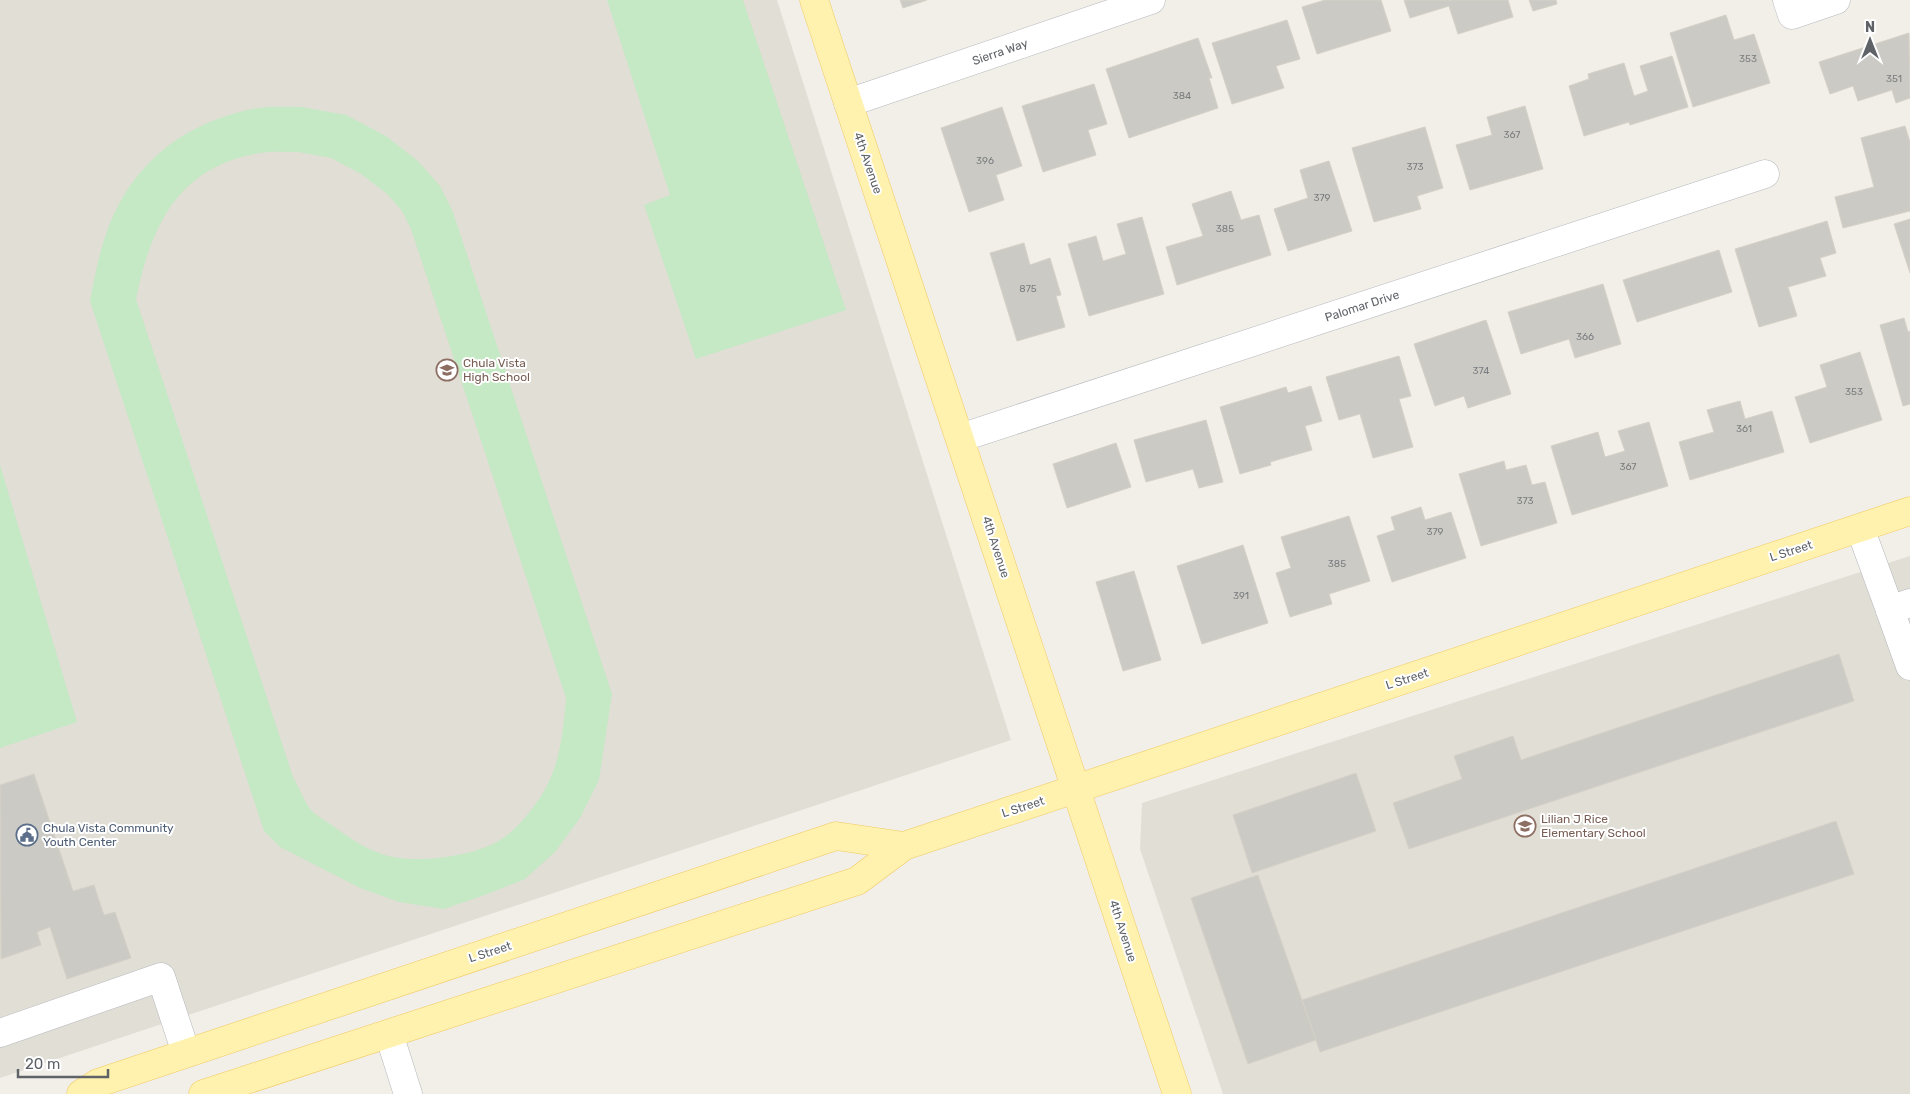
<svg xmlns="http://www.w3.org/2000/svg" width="1910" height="1094" font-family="Rubik,sans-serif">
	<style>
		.education { fill: #e1ded6 }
		.green { fill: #c5e8c5; fill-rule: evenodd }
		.building { fill: #cccac5; stroke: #d6d1c6 }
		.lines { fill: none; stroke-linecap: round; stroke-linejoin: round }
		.minor-casing { stroke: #b5b8bc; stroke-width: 29 }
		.major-casing { stroke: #f2c960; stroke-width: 29 }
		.minor { stroke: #fff; stroke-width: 28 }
		.major { stroke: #fff2af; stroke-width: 28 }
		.labels { text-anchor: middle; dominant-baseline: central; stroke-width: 4; stroke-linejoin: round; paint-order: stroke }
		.number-label { font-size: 10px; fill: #7a7d7f }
		.street-label { font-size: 12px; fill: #5f6368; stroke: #fff }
		.education-label { font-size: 12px; fill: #785e54; stroke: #fff; text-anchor: start }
		.service-label { font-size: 12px; fill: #4e5e75; stroke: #fff; text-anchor: start }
	</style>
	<rect width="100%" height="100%" fill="#f1efe8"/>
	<!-- education -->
	<g class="education">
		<path d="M0,0H777L1011,740L0,1078Z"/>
		<path d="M1910,556V1094H1223L1140,849L1142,803Z"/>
	</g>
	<!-- green -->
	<g class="green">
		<path d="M607,0H743L846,310L696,359L644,205L670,195Z"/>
		<path d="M302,107L346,115L386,136L418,161L440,186L453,212L612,694L599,780L580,818L555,852L525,879L485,895L444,909L399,902L360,888L280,847L264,831L90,301C95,273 101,243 113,216C140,157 189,122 252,109C268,106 286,107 302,107ZM298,152L331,158L361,174L387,194L402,211L411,229L566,698C563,732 560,767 541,796C530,812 516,831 500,840C473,857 412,865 382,854C364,848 348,837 333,826C326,821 317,816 311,810C304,801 299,787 293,777L136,299C151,226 178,166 260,153C272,151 286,152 298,152Z"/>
		<path d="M0,465L77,722L0,748Z"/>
	</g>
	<!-- building -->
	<g class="building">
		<path d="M900,0H927L903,8Z"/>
		<path d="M1325,0H1381L1391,31L1317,54L1302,7Z"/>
		<path d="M1404,0H1508L1513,17L1458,34L1449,6L1410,18Z"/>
		<path d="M1529,0H1556L1557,4L1533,11Z"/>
		<path d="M1726,15L1734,40L1754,34L1770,83L1693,107L1670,33Z"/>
		<path d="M1287,20L1300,59L1276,66L1284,88L1232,104L1212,43Z"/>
		<path d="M1909,33L1910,98L1896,103L1892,90L1858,101L1853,86L1830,94L1819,62Z"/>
		<path d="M1198,38L1212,78H1209L1218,108L1129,138L1106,69Z"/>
		<path d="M1672,56L1688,107L1630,125L1629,122L1584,136L1569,86L1589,79L1588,74L1624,63L1634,96L1648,91L1640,66Z"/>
		<path d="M1094,84L1107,124L1088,130L1096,155L1043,172L1022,106Z"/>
		<path d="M1525,106L1543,169L1470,190L1456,145L1492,135L1487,117Z"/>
		<path d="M1002,107L1022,166L996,175L1004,200L969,212L941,128Z"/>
		<path d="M1905,126L1910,142V211L1843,228L1835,197L1874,187L1861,138Z"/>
		<path d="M1425,127L1443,188L1417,196L1421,209L1374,222L1352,148Z"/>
		<path d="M1329,161L1352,231L1288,251L1274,209L1308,198L1300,170Z"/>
		<path d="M1231,191L1241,220L1259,215L1271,255L1177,285L1166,247L1203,236L1192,204Z"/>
		<path d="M1142,217L1164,294L1089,316L1068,244L1096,236L1103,261L1126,254L1117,224Z"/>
		<path d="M1910,219V273L1894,224Z"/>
		<path d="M1827,221L1836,253L1820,258L1826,276L1788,287L1797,316L1759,327L1735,249Z"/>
		<path d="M1024,243L1030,265L1050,258L1061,295L1056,296L1065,327L1017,341L990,253Z"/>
		<path d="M1719,250L1732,292L1637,322L1623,280Z"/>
		<path d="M1603,284L1621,344L1575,358L1569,339L1521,354L1508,312Z"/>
		<path d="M1904,318L1908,332L1910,331V404L1903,406L1880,325Z"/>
		<path d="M1486,320L1511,394L1468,408L1464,396L1435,406L1414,344Z"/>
		<path d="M1860,352L1882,420L1810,443L1795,397L1827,387L1820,365Z"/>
		<path d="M1399,356L1411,396L1399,399L1413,447L1373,458L1360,414L1339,420L1326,377Z"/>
		<path d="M1311,386L1322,421L1305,426L1312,450L1270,462L1271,465L1240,474L1220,407L1286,387L1288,393Z"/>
		<path d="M1740,401L1745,419L1772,411L1784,452L1690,480L1679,442L1714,432L1707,410Z"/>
		<path d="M1206,420L1223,482L1199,488L1193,469L1146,482L1134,440Z"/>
		<path d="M1649,422L1668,486L1572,515L1551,446L1598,432L1605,457L1625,451L1618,431Z"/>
		<path d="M1116,443L1131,487L1067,508L1053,464Z"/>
		<path d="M1504,461L1506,470L1526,465L1532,485L1545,482L1557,523L1481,546L1459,474Z"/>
		<path d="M1421,507L1425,520L1451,512L1466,558L1392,582L1377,536L1395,530L1391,517Z"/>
		<path d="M1349,516L1370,581L1329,594L1332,604L1290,617L1276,573L1291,568L1281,537Z"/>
		<path d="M1243,545L1268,623L1202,644L1177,566Z"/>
		<path d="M1134,571L1161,660L1123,671L1096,582Z"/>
		<path d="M1839,654L1854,701L1409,849L1393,803L1462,779L1454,756L1513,736L1521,760Z"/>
		<path d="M1356,773L1376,831L1252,873L1233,815Z"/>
		<path d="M34,774L73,891L94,885L104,915L115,912L131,958L67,979L50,927L37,932L41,945L1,959L0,785Z"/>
		<path d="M1836,821L1854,874L1320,1052L1302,1000Z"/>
		<path d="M1258,875L1316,1040L1248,1064L1191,898Z"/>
	</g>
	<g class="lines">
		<!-- minor casing -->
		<g class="minor-casing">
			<g id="minor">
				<path d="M1787,0L1792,15L1836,0"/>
				<path d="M848,103L1151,0"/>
				<path d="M960,438L1765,174"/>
				<path d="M1860,528L1890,610L1910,603"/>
				<path d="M1890,610L1910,666"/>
				<path d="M0,1033L161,977L186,1053"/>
				<path d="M389,1034L408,1094"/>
			</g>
		</g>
		<!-- major casing -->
		<g class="major-casing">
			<g id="major">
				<path d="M814,0L1177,1094"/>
				<path d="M81,1094L98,1083L836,836L904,846"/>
				<path d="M203,1094L857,881L904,846L1910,511"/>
			</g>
		</g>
		<!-- minor -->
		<use href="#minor" class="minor"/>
		<!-- major -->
		<use href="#major" class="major"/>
	</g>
	<!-- icons -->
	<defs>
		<g id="school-ring" transform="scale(1.125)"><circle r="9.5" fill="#fff" stroke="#8d6e63" stroke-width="1.5"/><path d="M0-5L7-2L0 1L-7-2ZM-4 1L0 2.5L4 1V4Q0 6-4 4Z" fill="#8d6e63"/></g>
		<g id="civic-ring" transform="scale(1.125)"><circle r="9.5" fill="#fff" stroke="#5c6f8a" stroke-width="1.5"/><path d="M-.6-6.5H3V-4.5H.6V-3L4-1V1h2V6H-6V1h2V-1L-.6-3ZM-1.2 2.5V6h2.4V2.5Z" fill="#5c6f8a"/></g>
	</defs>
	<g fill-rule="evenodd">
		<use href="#school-ring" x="447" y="370"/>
		<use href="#school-ring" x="1525" y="826"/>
		<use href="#civic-ring" x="27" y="835"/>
	</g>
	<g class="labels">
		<!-- number labels -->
		<g class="number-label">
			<text x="1748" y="59">353</text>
			<text x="1894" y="79">351</text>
			<text x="1182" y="96">384</text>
			<text x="1512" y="135">367</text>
			<text x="985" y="161">396</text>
			<text x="1415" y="167">373</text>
			<text x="1322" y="198">379</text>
			<text x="1225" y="229">385</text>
			<text x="1028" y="289">875</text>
			<text x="1585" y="337">366</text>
			<text x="1481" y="371">374</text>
			<text x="1854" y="392">353</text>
			<text x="1744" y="429">361</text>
			<text x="1628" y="467">367</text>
			<text x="1525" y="501">373</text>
			<text x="1435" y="532">379</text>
			<text x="1337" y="564">385</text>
			<text x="1241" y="596">391</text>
		</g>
		<!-- street labels -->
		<g class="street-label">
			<text transform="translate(1000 52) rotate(-19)">Sierra Way</text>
			<text transform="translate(868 163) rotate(71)">4th Avenue</text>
			<text transform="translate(1362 306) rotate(-18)">Palomar Drive</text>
			<text transform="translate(996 547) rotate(72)">4th Avenue</text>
			<text transform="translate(1791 551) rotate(-18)">L Street</text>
			<text transform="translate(1407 679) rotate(-18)">L Street</text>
			<text transform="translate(1023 807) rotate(-18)">L Street</text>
			<text transform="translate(1123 931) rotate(72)">4th Avenue</text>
			<text transform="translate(490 952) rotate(-18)">L Street</text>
		</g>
		<!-- education labels -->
		<g class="education-label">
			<text x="463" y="363">Chula Vista<tspan x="463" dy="14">High School</tspan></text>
			<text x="1541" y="819">Lilian J Rice<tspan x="1541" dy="14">Elementary School</tspan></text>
		</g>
		<!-- service labels -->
		<g class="service-label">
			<text x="43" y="828">Chula Vista Community<tspan x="43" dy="14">Youth Center</tspan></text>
		</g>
	</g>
	<!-- north arrow -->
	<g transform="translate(1870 40)" stroke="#ffffff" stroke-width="4" paint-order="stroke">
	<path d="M0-4L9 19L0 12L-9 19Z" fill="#5f6368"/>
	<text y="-8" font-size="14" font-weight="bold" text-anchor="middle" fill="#5f6368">N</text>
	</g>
	<!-- scale -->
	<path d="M18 1069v8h90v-8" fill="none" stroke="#5f6368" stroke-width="2.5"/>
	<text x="25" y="1069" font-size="15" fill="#5f6368" stroke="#ffffff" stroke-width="4" paint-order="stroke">20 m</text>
</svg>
